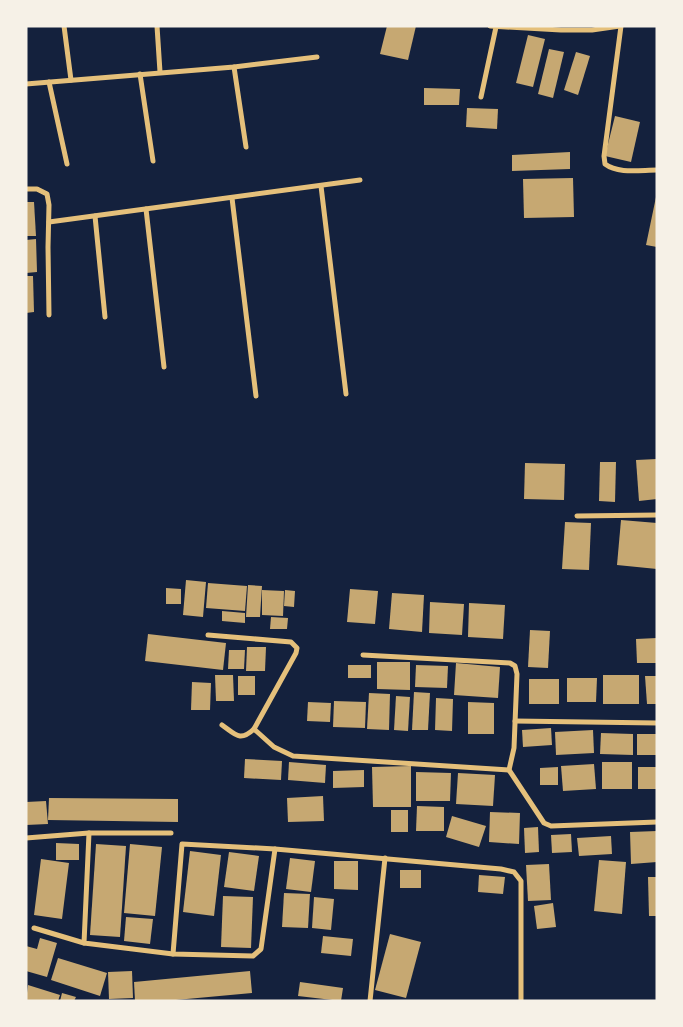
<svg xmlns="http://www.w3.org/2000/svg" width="683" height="1027" font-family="Lato,sans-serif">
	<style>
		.building { fill: #c6a872 }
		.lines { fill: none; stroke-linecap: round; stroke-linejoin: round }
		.minor { stroke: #e5c07b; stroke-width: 5 }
	</style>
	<rect width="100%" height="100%" fill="#14213d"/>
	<!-- building -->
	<g class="building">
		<path d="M387,26H416L408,60L380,54Z"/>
		<path d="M528,35L545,39L533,87L516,83Z"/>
		<path d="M549,49L564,52L553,98L538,94Z"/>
		<path d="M576,52L590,56L578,95L564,90Z"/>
		<path d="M424,88L460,89L459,105H424Z"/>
		<path d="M467,108L498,109L497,129L466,127Z"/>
		<path d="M615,116L640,122L631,162L605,156Z"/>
		<path d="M570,152V169L512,171V155Z"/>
		<path d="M573,178L574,217L524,218L523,179Z"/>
		<path d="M656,197H657V247L646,245Z"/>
		<path d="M26,202H34L36,236H26Z"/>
		<path d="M36,239L37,272L26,273V240Z"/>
		<path d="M26,276H33L34,312L26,313Z"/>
		<path d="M657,459V499L639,501L636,460Z"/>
		<path d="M600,462H616L615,502L599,501Z"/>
		<path d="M525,463L565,464L564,500L524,499Z"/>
		<path d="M621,520L657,523V569L617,565Z"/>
		<path d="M565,522L591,523L589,570L562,569Z"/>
		<path d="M186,580L206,582L203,617L183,615Z"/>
		<path d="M208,583L247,586L245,611L206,608Z"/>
		<path d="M248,585L262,586L260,617H246Z"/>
		<path d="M166,588L181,589V604H166Z"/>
		<path d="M350,589L378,591L375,624L347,622Z"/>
		<path d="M262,590L284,591L283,616L262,615Z"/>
		<path d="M285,590L295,591L294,607L284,606Z"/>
		<path d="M392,593L424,595L422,632L389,629Z"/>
		<path d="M430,602L464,604L462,635L429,633Z"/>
		<path d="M469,603L505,605L503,639L468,637Z"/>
		<path d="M222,611L245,613V623L222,621Z"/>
		<path d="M271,617L288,618L287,629H270Z"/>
		<path d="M530,630L550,631L548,668L528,667Z"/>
		<path d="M148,634L226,643L223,670L145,661Z"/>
		<path d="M657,638V663H637L636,639Z"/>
		<path d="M247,647H266L265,671H246Z"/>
		<path d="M229,650H245L244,669H228Z"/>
		<path d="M377,662H410V690L377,689Z"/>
		<path d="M456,663L500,667L498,698L454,695Z"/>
		<rect x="348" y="665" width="23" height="13"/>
		<path d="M416,665L448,666L447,688L415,687Z"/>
		<path d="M215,675H233L234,701H216Z"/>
		<rect x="603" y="675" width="36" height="29"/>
		<rect x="238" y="676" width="17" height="19"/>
		<path d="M645,676H657V704H647Z"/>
		<path d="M567,678H597L596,702H567Z"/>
		<rect x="529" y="679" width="30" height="25"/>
		<path d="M192,682L211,683L210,710H191Z"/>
		<path d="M414,692L430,693L428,730H412Z"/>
		<path d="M369,693L390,694L389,730L367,729Z"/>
		<path d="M396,696L410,697L408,731L394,730Z"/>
		<path d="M436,698L453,699L452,731L435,730Z"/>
		<path d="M334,701L366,702L365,728L333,727Z"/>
		<path d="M308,702L331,703L330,722L307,721Z"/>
		<path d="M468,702L494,703V734H468Z"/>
		<path d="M551,728L552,745L523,747L522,730Z"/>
		<path d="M593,730L594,753L556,755L555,732Z"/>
		<path d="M601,733L633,734V755L600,754Z"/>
		<rect x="637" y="734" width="20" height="21"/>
		<path d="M245,759L282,761L281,780L244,778Z"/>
		<path d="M289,762L326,765L325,783L288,780Z"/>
		<rect x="602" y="762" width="30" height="27"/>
		<path d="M594,764L596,789L563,791L561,766Z"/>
		<path d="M411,766V807H373L372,767Z"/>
		<path d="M558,767V785H540V768Z"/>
		<rect x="638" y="767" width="19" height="22"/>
		<path d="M364,770V787L333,788V771Z"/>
		<path d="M416,772L451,773L450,801H416Z"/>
		<path d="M458,773L495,775L493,806L456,804Z"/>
		<path d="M323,796L324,821L288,822L287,798Z"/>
		<path d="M49,798L178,799V822L48,820Z"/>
		<path d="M46,801L48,824L26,825V802Z"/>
		<path d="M417,806L444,807V831H416Z"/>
		<rect x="391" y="810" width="17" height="22"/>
		<path d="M490,812L520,813L519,844L489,842Z"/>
		<path d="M452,816L486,826L479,847L446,837Z"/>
		<path d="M538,827L539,852L525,853L524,828Z"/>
		<path d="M657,831V862L631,864L630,832Z"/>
		<path d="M571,834L572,852L552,853L551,835Z"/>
		<path d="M611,836L612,854L579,856L577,838Z"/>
		<path d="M56,843L79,844V860H56Z"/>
		<path d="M96,844L126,846L120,937L90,935Z"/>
		<path d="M130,844L162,847L155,916L124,913Z"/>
		<path d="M190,851L221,855L214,916L183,912Z"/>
		<path d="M229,852L259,856L254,891L224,887Z"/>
		<path d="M290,858L315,861L311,892L286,889Z"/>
		<path d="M41,859L69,863L62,919L34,915Z"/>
		<path d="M599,860L626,862L622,914L594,911Z"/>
		<path d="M334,861H358V890L334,889Z"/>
		<path d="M549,864L551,900L528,901L526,865Z"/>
		<rect x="400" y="870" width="21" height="18"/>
		<path d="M479,875L505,877L503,894L478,892Z"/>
		<path d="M648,877H657V916H649Z"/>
		<path d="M284,893L310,894L308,928L282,927Z"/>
		<path d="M223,896L253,897L251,948L221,947Z"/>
		<path d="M314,897L334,899L331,930L312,928Z"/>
		<path d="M553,903L556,927L537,929L534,906Z"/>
		<path d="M126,917L153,919L150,944L124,941Z"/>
		<path d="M390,934L421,942L406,998L375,990Z"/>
		<path d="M323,936L353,939L351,956L321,953Z"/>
		<path d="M40,938L57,943L47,977L26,971V946L37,949Z"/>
		<path d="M58,958L107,973L100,996L51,980Z"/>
		<path d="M132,971L133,998L109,999L108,972Z"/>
		<path d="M250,971L252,993L165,1001H135L134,982Z"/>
		<path d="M300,982L343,988L341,1001L298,996Z"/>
		<path d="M28,985L60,995L58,1001H26Z"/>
		<path d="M62,993L76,997L74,1001H60Z"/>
	</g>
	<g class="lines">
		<!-- minor -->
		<g class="minor">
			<path d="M64,26L71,80"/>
			<path d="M157,26L160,72"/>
			<path d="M490,26L561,30H592L620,26"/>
			<path d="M621,26L604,156L605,164C618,174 640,170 657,170"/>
			<path d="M234,67L246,147"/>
			<path d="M140,74L153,161"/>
			<path d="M49,82L67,164"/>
			<path d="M26,84L234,67L317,57"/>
			<path d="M481,97L496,27"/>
			<path d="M321,186L346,394"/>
			<path d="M26,189H37L47,194L49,205L48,247L49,315"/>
			<path d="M232,198L256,396"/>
			<path d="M146,209L164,367"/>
			<path d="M95,216L105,317"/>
			<path d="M49,222L360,180"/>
			<path d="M577,516L657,515"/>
			<path d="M208,635L291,642L297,648L296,653L254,729C240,742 236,735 222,725"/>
			<path d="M363,655L510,663L515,666L517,674L514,748L509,770L544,823L551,826L657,822"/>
			<path d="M515,721L657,723"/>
			<path d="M254,729L274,747L293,756L509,770"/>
			<path d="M171,833H89L84,943L173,954L253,956L261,949L275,849"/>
			<path d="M26,838L89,833"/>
			<path d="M34,928L84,943"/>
			<path d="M173,954L182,844L275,849L501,869L514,872L521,881V1001"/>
			<path d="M370,1001L385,858"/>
		</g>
	</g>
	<!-- border -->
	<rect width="683" height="1027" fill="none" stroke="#f6f1e7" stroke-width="55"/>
</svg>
